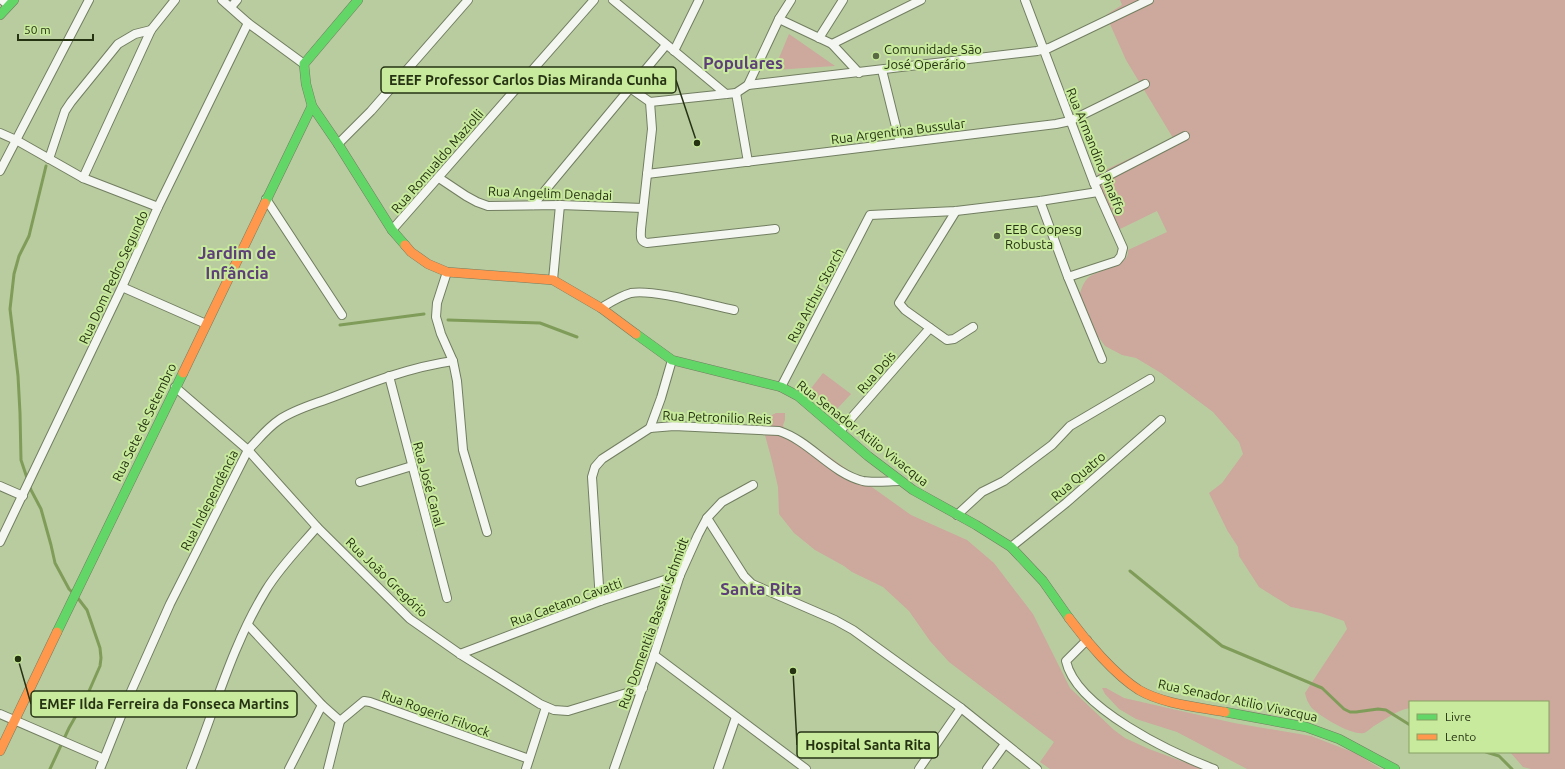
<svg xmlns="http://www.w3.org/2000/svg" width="1565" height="769" font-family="Ubuntu,sans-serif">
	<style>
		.green { fill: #cda89d }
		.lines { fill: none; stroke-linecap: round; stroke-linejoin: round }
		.stream { stroke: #809c59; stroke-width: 3 }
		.street-casing { stroke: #727e60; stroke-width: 10 }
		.fast-casing { stroke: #727e60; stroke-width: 10 }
		.slow-casing { stroke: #727e60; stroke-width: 10 }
		.street { stroke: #f4f7f1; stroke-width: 8 }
		.fast { stroke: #63d668; stroke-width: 9 }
		.slow { stroke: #ff974d; stroke-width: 9 }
		.poi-dot { fill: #596944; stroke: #c8ea9c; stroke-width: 1.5 }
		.labels { text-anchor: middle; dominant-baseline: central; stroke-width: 4; stroke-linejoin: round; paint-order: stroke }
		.poi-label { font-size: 13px; fill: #263313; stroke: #c8ea9c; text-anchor: start }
		.street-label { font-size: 13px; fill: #263313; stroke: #c8ea9c }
		.district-label { font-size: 17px; font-weight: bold; fill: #5e3f79; stroke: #c8ea9c }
		.leader { fill: none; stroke: #263313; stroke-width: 1.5 }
		.callout-dot { fill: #263313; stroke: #c8ea9c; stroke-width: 1.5 }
		.callout { fill: #c8ea9c; stroke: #263313; stroke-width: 1.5 }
		.callout-label { font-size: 14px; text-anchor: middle; font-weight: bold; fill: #263313 }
	</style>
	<rect width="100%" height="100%" fill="#b9cca0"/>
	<!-- green -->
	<g class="green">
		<path d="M1120,0H1565V769H1531L1523,767L1510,752H1548V702H1410V708C1397,710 1386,719 1374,726C1371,728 1367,732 1364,733C1352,736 1319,716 1311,707C1308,703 1306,698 1305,693L1347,629L1344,621L1321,613L1291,607L1259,587L1239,556L1238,547L1227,530L1209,493L1222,483L1243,454L1239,442L1213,412L1161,373L1136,358L1122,355L1105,346L1094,331L1079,297C1081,290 1083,282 1089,277C1099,269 1130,267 1128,250L1167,232L1157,211L1120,229L1095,179L1099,173L1173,138L1126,60L1106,15L1122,5Z"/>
		<path d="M789,34L835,66L774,70Z"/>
		<path d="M823,373L851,394L835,411L809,391Z"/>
		<path d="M776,413H785V420L783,425L785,431L806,440L911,515L967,540L994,563L1033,614L1070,688L1114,730L1125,738L1149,749L1203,769H1050L1040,762L1054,742L949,662L930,641L909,611L883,587L852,572L844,566L815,550L794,533L779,514L778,487L772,461L765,435L764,419Z"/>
		<path d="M1102,688H1106L1124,698L1234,723L1311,736L1355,753L1381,769H1247L1177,732L1136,719L1119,709L1105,694Z"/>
	</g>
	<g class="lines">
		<!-- stream -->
		<g class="stream">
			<path d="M46,166L29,236L19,256L14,274L10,309L18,376L20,413L21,460L31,490L41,509L51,545L55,563L69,589L73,593"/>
			<path d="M448,320L540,323L577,337"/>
			<path d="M340,325L424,314"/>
			<path d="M1130,571L1222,646L1322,688L1344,709L1350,712H1356L1378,709L1386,710L1410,725"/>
			<path d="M1486,752L1499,756L1512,769"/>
			<path d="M50,769L69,728L86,698L100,666L101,658L100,648L87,610L77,597"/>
		</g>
		<!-- street casing -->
		<g class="street-casing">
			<g id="street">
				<path d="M2,0L8,5"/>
				<path d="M222,0L248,23L304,64"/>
				<path d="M613,0L726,94"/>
				<path d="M1025,0L1094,183L1123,248L1121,256L1117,261L1068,277"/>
				<path d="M231,7L237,0"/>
				<path d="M779,19L832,44L859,73"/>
				<path d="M819,38L843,0"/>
				<path d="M832,44L921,0"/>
				<path d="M674,51L699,0"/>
				<path d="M882,70L900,143"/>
				<path d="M748,85L779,19L791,0"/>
				<path d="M630,88L650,102L652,129L641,229C641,235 639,241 647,243L775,229"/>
				<path d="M736,93L748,162"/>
				<path d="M650,102L736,93L748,85L1037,51L1049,48L1149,0"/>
				<path d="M0,133L16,140L83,178L158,207"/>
				<path d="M338,144L371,111L468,0"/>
				<path d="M49,159L65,111L71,102L118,44L135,34L151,30"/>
				<path d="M0,171L89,0"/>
				<path d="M647,174L1056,124L1070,121L1145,84"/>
				<path d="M83,178L151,30L175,0"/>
				<path d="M439,178L466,196L477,202L488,206L560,205L643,208"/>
				<path d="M1094,183L1185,136"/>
				<path d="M266,199L342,315"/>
				<path d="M1040,201L1068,277L1102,359"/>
				<path d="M533,205L666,45"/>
				<path d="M956,211L899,303L905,310L947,340L954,339L973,327"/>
				<path d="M392,230L594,0"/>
				<path d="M447,272L437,303L436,317L441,334L453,361L457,381L463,450L487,532"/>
				<path d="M553,280L560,205"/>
				<path d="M122,287L206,324"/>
				<path d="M601,308C611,302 620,296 631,293C654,289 709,305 734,310"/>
				<path d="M389,376L447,598"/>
				<path d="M175,387L248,450L317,527L410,619L460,654L540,704L554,710L568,711L643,688"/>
				<path d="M781,387L870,215L956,211L1040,201L1098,192"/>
				<path d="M650,428L661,398L672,360"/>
				<path d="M840,431L930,328"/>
				<path d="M360,482L412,466"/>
				<path d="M0,486L23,496"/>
				<path d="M957,515L982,492L1004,481L1052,445L1070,426L1150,379"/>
				<path d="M707,518L744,576L752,584L835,620L853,630L961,708L1037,769"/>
				<path d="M0,542L122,287L158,207L248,23"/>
				<path d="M1011,547L1066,503L1161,420"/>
				<path d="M600,601L592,477L595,467L602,459L650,428L674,426L779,431C810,441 831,473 863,481C874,483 889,481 900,481"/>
				<path d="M248,625L322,705L340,721L364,701L370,702L529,759"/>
				<path d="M1087,640L1066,661C1076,708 1172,753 1214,769"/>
				<path d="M460,654L600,601L680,575"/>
				<path d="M654,655L806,769"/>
				<path d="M0,714L104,759"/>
				<path d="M100,769L129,696L170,604L248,450C258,440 267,428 279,420C295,409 315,404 333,397C372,382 411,367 453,361"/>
				<path d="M191,769C215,709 232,645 266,590C280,567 300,547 317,527"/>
				<path d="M289,769L322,705"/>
				<path d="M328,769L340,721"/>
				<path d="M526,769L546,707"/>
				<path d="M614,769L654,655L680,575L698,535L707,518L722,502L753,485"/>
				<path d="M718,769L736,717"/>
				<path d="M919,769L961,708"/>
				<path d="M987,769L1005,744"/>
			</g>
		</g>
		<!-- fast casing -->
		<g class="fast-casing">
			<g id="fast">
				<path d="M358,0L304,64L306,84L312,106L338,144L392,230L405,245"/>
				<path d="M0,15L14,0"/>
				<path d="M265,203L312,106"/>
				<path d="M636,334L672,360L781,387L798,396L868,456L913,490L976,525L1011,547L1043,581L1069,618"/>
				<path d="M57,632L183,373"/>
				<path d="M1225,712L1306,727L1339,739L1395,769"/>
			</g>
		</g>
		<!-- slow casing -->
		<g class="slow-casing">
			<g id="slow">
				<path d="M405,245L411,252L428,264L447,272L553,280L601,308L636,334"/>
				<path d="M183,373L265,203"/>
				<path d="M1069,618C1086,641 1115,675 1139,690C1163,704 1198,707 1225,712"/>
				<path d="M0,751L57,632"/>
			</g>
		</g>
		<!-- street -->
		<use href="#street" class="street"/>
		<!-- fast -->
		<use href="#fast" class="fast"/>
		<!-- slow -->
		<use href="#slow" class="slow"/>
	</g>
	<!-- markers -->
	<g class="poi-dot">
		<circle cx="876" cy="56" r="4"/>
		<circle cx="997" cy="236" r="4"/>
	</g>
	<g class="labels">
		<!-- poi labels -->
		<g class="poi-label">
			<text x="884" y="49">Comunidade São<tspan x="884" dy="15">José Operário</tspan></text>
			<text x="1005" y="229">EEB Coopesg<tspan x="1005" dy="15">Robusta</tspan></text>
		</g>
		<!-- street labels -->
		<g class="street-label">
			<text transform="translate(898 131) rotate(-7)">Rua Argentina Bussular</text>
			<text transform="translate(1096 151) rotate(68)">Rua Armandino Pinaffo</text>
			<text transform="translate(437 161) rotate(-49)">Rua Romualdo Maziolli</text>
			<text transform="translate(550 193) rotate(2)">Rua Angelim Denadai</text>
			<text transform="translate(113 277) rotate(-65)">Rua Dom Pedro Segundo</text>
			<text transform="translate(815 295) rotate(-62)">Rua Arthur Storch</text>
			<text transform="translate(876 372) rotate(-49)">Rua Dois</text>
			<text transform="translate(717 417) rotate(2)">Rua Petronilio Reis</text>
			<text transform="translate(144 422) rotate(-64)">Rua Sete de Setembro</text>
			<text transform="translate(863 433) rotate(38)">Rua Senador Atilio Vivacqua</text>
			<text transform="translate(1078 476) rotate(-41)">Rua Quatro</text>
			<text transform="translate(429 484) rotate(75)">Rua José Canal</text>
			<text transform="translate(209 500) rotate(-63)">Rua Independência</text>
			<text transform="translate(387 577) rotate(44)">Rua João Gregório</text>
			<text transform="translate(566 602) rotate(-20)">Rua Caetano Cavatti</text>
			<text transform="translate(653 623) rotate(-70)">Rua Domentila Basseti Schmidt</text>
			<text transform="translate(1238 700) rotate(12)">Rua Senador Atilio Vivacqua</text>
			<text transform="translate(436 713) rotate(20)">Rua Rogerio Filvock</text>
		</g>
		<!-- district labels -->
		<g class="district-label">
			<text x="743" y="62">Populares</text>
			<text x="237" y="252">Jardim de<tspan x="237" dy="20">Infância</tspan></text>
			<text x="761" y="588">Santa Rita</text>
		</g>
	</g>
	<!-- callouts -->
	<path class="leader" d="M697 143L676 80M18 659L31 704M793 671L797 745"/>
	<g class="callout-dot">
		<circle cx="697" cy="143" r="4"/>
		<circle cx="18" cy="659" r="4"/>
		<circle cx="793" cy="671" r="4"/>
	</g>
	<g class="callout">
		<rect x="381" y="67" width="295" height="26" rx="4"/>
		<rect x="31" y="691" width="266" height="26" rx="4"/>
		<rect x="797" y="732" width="141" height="26" rx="4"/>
	</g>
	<g class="callout-label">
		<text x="528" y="85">EEEF Professor Carlos Dias Miranda Cunha</text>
		<text x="164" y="709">EMEF Ilda Ferreira da Fonseca Martins</text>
		<text x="868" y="750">Hospital Santa Rita</text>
	</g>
	<!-- legend -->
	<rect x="1409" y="701" width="140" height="52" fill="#c8ea9c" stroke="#87a165"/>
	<rect x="1417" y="714" width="20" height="6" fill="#63d668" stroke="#87a165"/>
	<text x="1445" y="721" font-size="12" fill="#263313">Livre</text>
	<rect x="1417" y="734" width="20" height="6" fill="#ff974d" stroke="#87a165"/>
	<text x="1445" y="741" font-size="12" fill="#263313">Lento</text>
	<!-- scale -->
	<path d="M18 34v6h75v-6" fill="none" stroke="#263313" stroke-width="2"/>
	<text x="24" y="34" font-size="12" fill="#263313" stroke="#c8ea9c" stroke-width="3" paint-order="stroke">50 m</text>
</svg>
